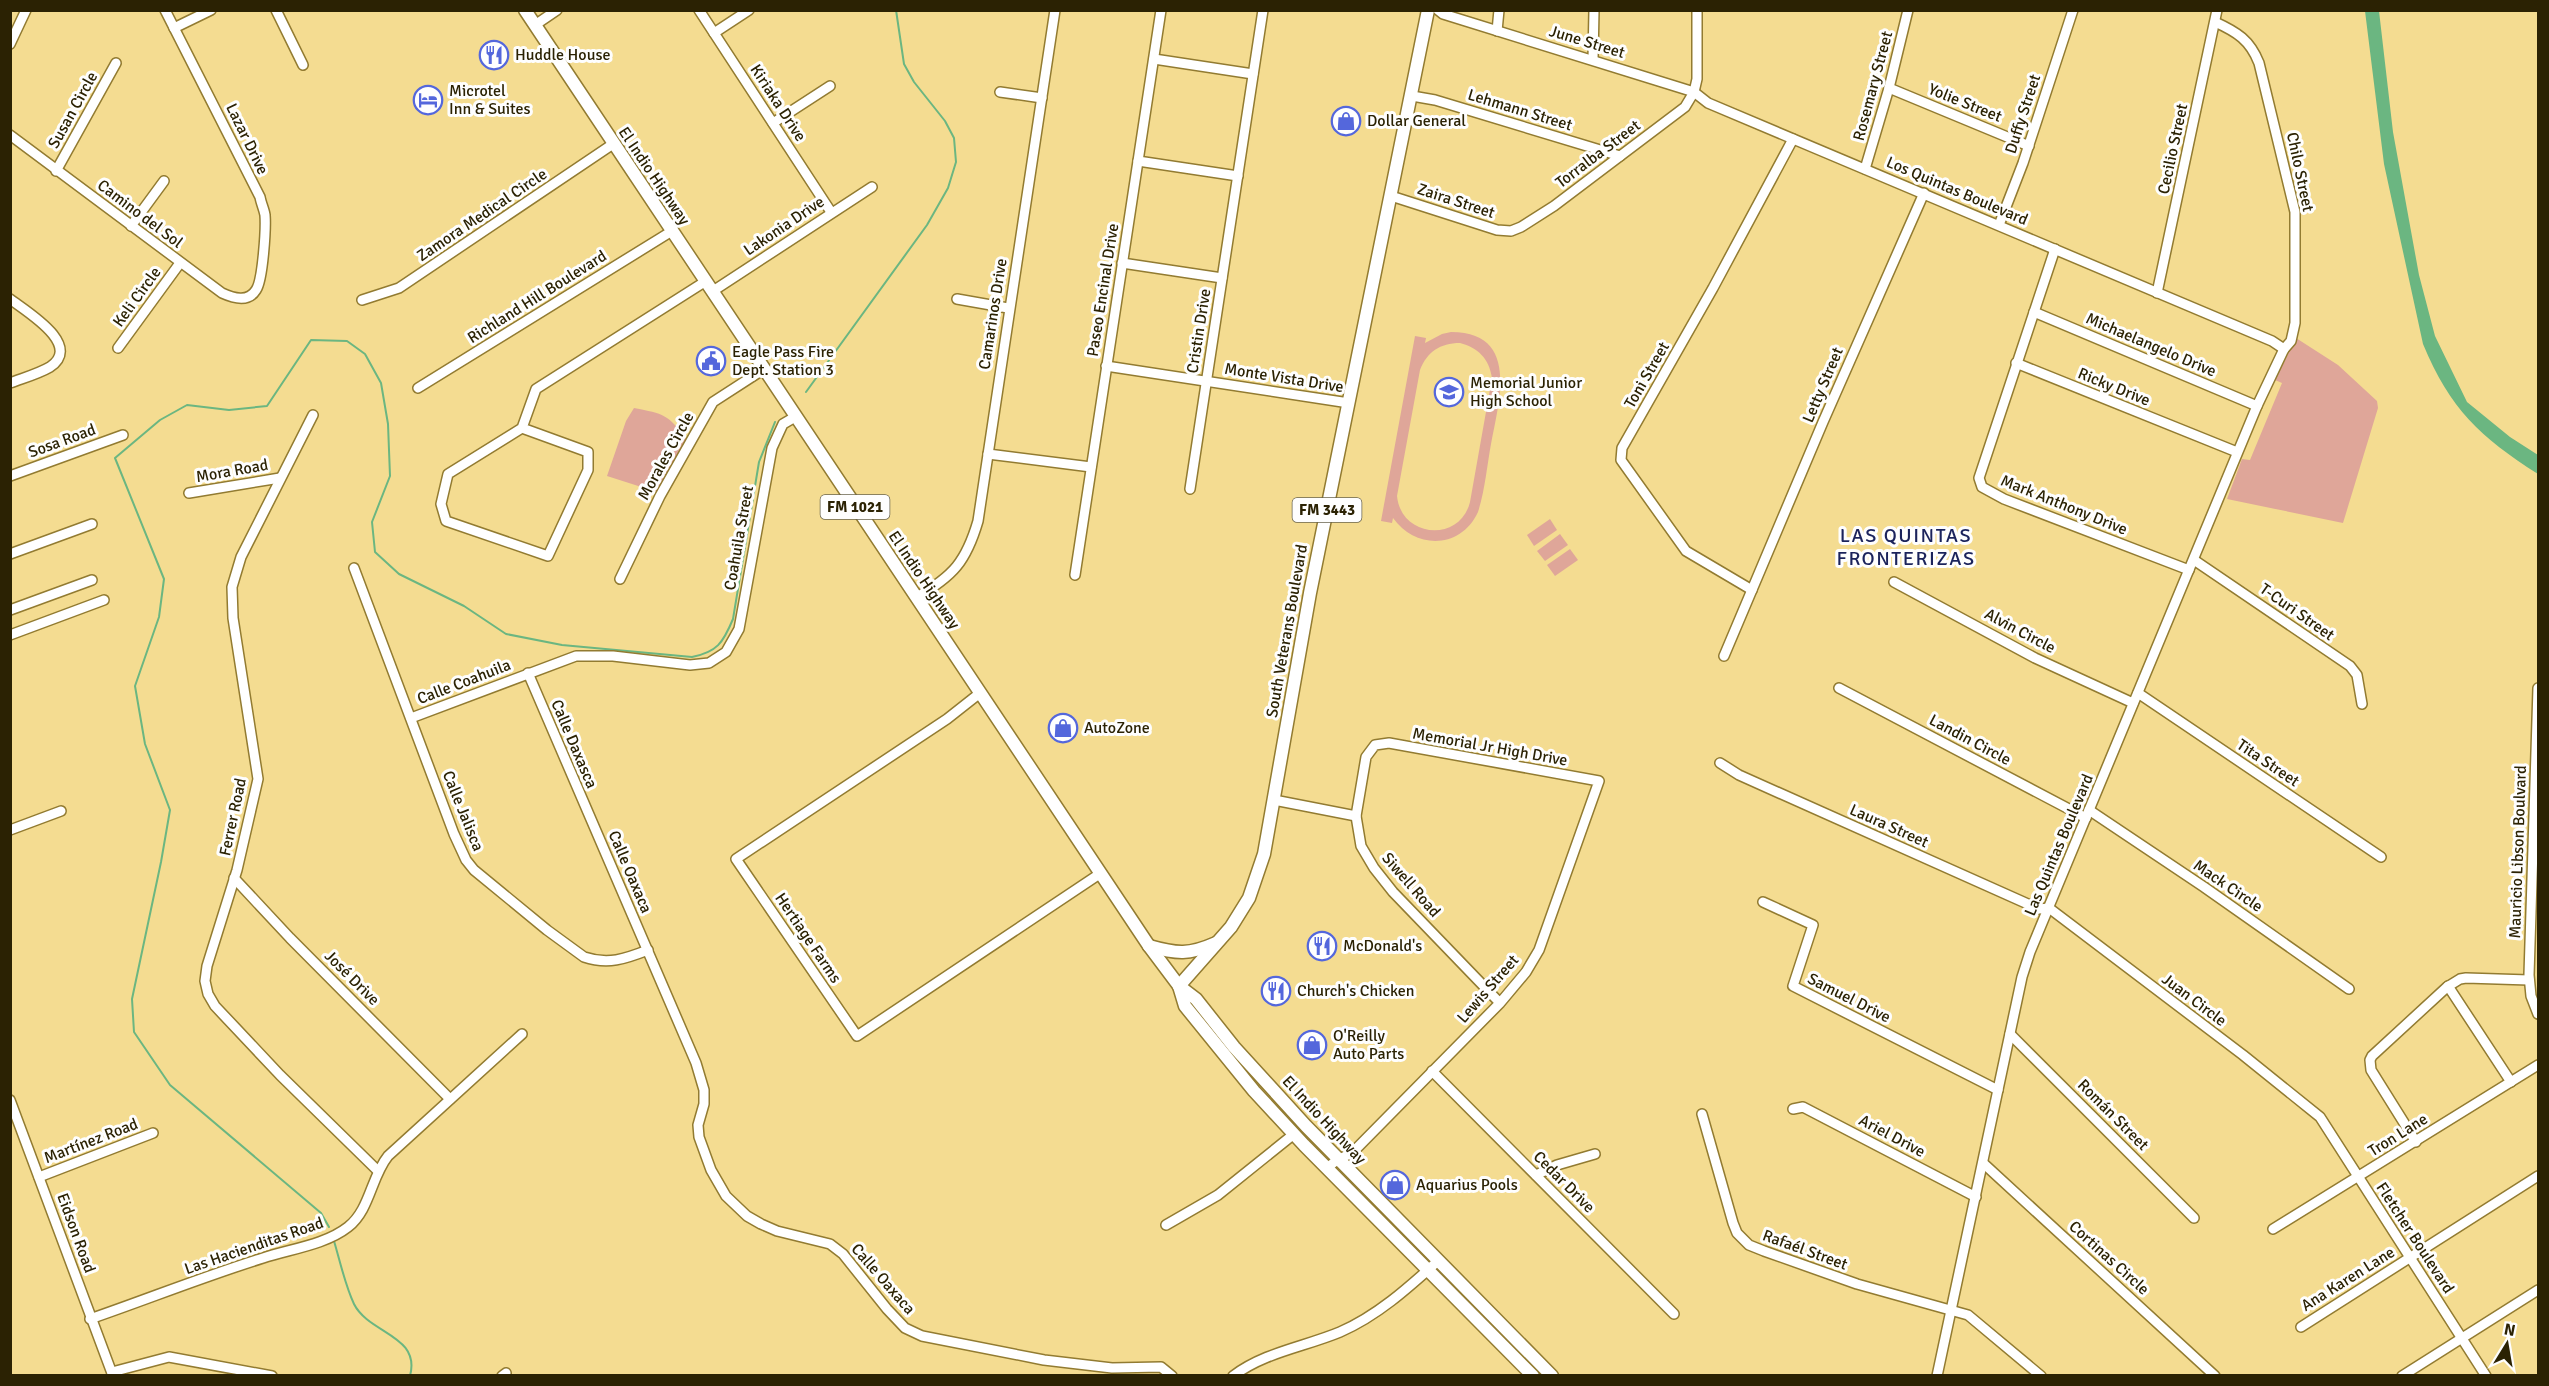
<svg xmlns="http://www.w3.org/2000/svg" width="2549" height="1386" font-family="Signika,sans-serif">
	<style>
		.green { fill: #dfa699; fill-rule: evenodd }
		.water { fill: #6bb681 }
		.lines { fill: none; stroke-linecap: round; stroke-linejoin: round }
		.stream { stroke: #6bb681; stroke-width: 2 }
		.minor-casing { stroke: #927b31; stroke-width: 12 }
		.major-casing { stroke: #927b31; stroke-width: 15 }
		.minor { stroke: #fff; stroke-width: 9 }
		.major { stroke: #fff; stroke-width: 12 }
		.labels { text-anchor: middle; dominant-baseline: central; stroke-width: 6; stroke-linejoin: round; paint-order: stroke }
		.shield { fill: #fefefe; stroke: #6a644e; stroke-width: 1.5 }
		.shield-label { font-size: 15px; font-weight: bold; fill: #2b2203 }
		.street-label { font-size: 16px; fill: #2b2203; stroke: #fefefe }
		.poi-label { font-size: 16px; fill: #2b2203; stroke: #fefefe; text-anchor: start }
		.quarter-label { font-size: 20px; letter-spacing: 1.5px; fill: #1b235b; stroke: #fefefe }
	</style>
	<rect width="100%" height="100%" fill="#f4dc91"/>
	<!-- green -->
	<g class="green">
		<path d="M1451,332C1520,332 1499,401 1491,444C1487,466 1485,490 1478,512C1461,549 1416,550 1393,518L1392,523L1381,521L1415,336L1426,338L1425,343L1442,334ZM1460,343C1478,348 1489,358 1492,378L1470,502C1460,543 1401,538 1397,496L1420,370C1427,352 1440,343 1460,343Z"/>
		<path d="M2296,338L2338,365L2377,401L2378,408L2343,523L2227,499L2242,459L2250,460L2282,383L2275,380Z"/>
		<path d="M634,408C664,414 668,414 686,439L657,492L607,476L626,421Z"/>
		<path d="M1550,519L1557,530L1534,546L1527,535Z"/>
		<path d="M1560,534L1568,545L1545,561L1537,551Z"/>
		<path d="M1570,549L1578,560L1555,576L1547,565Z"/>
	</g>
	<!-- water -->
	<path class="water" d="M2365,11H2379L2393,132L2419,275L2435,336L2467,402L2510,437L2538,455V474C2480,437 2450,409 2423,344L2384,164Z"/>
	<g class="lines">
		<!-- stream -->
		<g class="stream">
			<path d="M806,392L927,225L948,188L956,162L954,138L945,121L914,82L904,64L896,10"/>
			<path d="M329,1227L321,1213L170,1085L134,1032L132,999L161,862L170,810L145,744L135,686L159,617L164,579L115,458L160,420L187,405L229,410L267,406L311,340L347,341L365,354L381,383L388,424L390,476L372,522L375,552L399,574L464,606L506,634L562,645L692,657C717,652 723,643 733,619L759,462L775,422"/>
			<path d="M334,1241C340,1261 345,1285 354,1304C369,1334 421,1335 410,1376"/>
		</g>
		<!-- minor casing -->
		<g class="minor-casing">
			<g id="minor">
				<path d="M276,10L303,65"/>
				<path d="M699,10L831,212"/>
				<path d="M1438,10L1443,14L1694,92L1708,103L2272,341L2284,349"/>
				<path d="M535,25L557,10"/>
				<path d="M174,28L211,10"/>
				<path d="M1497,31L1499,10"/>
				<path d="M714,33L749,10"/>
				<path d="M10,44L26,10"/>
				<path d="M1154,59L1253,74"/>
				<path d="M1593,59L1594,10"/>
				<path d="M1889,88L2029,146"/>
				<path d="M1000,92L1042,98"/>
				<path d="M1412,96L1435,100L1620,156"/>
				<path d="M773,123L830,86"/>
				<path d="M10,135L222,293C233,298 248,303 256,290C263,280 266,228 265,215C264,209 261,203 260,197L165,10"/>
				<path d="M1138,161L1238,176"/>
				<path d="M1865,169L1889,88L1908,10"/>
				<path d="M56,171L116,63"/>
				<path d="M1391,196L1497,230L1511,231L1521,227L1554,206L1685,107L1694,92L1697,79V10"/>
				<path d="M1999,225L2023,163L2073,10"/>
				<path d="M131,226L164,181"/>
				<path d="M2055,249L1979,478L1982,487L2004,499L2189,570"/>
				<path d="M1122,263L1222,278"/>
				<path d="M713,291L872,187"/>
				<path d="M2157,293L2217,10"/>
				<path d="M10,299C27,312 83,345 50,367C38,374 23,378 10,383"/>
				<path d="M957,299L1008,308"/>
				<path d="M362,300L399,288L613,144"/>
				<path d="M2034,312L2257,406"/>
				<path d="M118,348L180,263"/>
				<path d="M2016,363L2237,452"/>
				<path d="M1106,366L1349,403"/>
				<path d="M418,388L672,231"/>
				<path d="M313,415L241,557L232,587L233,618L258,779L237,870L207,966L205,981L208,994L215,1006L280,1075L378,1171"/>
				<path d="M522,428L588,452V470L548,556L446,521L441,504L448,474L522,428L536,389L706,281"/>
				<path d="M988,454L1091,467"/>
				<path d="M10,476L123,435"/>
				<path d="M1190,489L1263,10"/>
				<path d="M189,493L280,478"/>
				<path d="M10,554L92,524"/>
				<path d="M2194,560L2350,666L2357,675L2362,704"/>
				<path d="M354,568L454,834L466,860L474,870L547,930L584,957C608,965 625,959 648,950"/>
				<path d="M1075,575L1161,10"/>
				<path d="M620,579L660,496L713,402L764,369"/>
				<path d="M1894,582L2035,658L2133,703"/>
				<path d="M1752,590L1686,551L1621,460L1622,448L1713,288L1793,139"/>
				<path d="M917,597C953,576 966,562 978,521C1003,351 1029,181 1055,10"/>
				<path d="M10,610L92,580"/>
				<path d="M10,635L104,600"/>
				<path d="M1724,656L1823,422L1924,193"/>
				<path d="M528,673L696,1063L704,1090V1104L698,1125L699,1137L711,1170L726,1196L747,1216L761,1224L777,1231L830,1244L843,1254L887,1309L905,1328L922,1336L1044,1360L1112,1368L1161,1367L1172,1376"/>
				<path d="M1839,688L2086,818"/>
				<path d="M2538,688L2529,975L2531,996L2538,1014"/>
				<path d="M980,693L947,719L736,859L857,1036L1101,873"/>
				<path d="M2138,693L2381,857"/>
				<path d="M411,718L576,656H613L690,665L709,663L726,652L739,629L772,448L783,424L795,417"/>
				<path d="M1720,763L1739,775L2039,909L2049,908L2243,1055L2320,1117L2486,1376"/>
				<path d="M1274,800L1356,816"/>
				<path d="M2089,810L2204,887L2349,989"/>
				<path d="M10,830L61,811"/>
				<path d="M234,878L290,938L450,1099"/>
				<path d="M1763,902L1813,925L1793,986L1998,1090"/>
				<path d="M2448,986L2511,1082"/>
				<path d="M2010,1034L2194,1218"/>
				<path d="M1432,1071L1674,1314"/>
				<path d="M10,1100L113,1376"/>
				<path d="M1793,1109L1803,1107L1976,1197"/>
				<path d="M1702,1114L1733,1223L1737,1233L1749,1245L1764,1251L1857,1284L1968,1315L2041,1376"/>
				<path d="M2416,1142L2371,1070L2370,1060L2372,1056L2447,987L2460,979L2466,978L2529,980"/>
				<path d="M1983,1163L2215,1376"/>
				<path d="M1327,1168L1337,1160L1352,1153L1500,1003L1526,972L1539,950L1599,781L1389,743L1375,745L1366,757L1356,816L1361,846L1374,868L1393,892L1500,1003"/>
				<path d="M1536,1175L1557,1165L1595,1154"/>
				<path d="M39,1177L153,1133"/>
				<path d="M1166,1225L1218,1195L1294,1134"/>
				<path d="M2273,1229L2538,1065"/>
				<path d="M90,1319C148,1299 205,1276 263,1258C290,1249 325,1245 348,1227C370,1210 371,1177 388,1156L522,1034"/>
				<path d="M2301,1327L2538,1176"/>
				<path d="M112,1372L169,1357L272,1376"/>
				<path d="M502,1376L506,1373"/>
				<path d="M1233,1376C1265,1352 1304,1347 1340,1332C1377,1316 1408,1288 1438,1261"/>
				<path d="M1937,1376L2022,977L2030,952L2257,406L2284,349L2291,341L2295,323V212L2259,63C2250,40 2237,32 2215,22"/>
				<path d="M2402,1376L2538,1290"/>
			</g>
		</g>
		<!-- major casing -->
		<g class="major-casing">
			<g id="major">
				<path d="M525,10L1149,946L1179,986L1196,999L1234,1047L1306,1126L1552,1376"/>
				<path d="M1149,946C1177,954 1189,955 1216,943"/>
				<path d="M1179,986L1231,927L1249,898L1264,854L1310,593L1428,10"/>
				<path d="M1179,986L1185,1006L1254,1091L1304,1145L1533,1376"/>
			</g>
		</g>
		<!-- minor -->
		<use href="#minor" class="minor"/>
		<!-- major -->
		<use href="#major" class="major"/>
	</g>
	<!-- icons -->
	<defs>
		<g id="restaurant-ring" transform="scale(1.5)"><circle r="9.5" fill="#fefefe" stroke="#5467dc" stroke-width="1.5"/><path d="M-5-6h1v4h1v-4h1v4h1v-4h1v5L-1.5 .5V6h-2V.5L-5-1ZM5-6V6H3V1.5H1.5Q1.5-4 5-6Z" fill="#5467dc"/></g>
		<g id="hotel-ring" transform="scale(1.5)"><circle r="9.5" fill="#fefefe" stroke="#5467dc" stroke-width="1.5"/><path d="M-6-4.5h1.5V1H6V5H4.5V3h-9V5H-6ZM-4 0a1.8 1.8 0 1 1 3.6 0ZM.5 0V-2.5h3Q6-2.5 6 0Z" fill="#5467dc"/></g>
		<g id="shop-ring" transform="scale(1.5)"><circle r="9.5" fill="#fefefe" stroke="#5467dc" stroke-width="1.5"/><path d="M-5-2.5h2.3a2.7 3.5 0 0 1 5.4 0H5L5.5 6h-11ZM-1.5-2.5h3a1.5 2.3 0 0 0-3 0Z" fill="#5467dc"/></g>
		<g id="civic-ring" transform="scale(1.5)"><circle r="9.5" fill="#fefefe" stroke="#5467dc" stroke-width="1.5"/><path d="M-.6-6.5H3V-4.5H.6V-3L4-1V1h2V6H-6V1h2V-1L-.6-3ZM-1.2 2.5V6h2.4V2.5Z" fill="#5467dc"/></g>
		<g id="school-ring" transform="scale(1.5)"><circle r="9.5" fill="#fefefe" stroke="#5467dc" stroke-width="1.5"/><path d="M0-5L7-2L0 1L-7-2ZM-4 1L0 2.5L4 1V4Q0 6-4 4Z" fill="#5467dc"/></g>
	</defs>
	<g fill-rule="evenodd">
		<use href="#restaurant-ring" x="494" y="55"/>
		<use href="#hotel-ring" x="428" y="100"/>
		<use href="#shop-ring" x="1346" y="121"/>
		<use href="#civic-ring" x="711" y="361"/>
		<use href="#school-ring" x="1449" y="392"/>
		<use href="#shop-ring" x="1063" y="728"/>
		<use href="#restaurant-ring" x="1322" y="946"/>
		<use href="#restaurant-ring" x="1276" y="991"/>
		<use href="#shop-ring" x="1312" y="1045"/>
		<use href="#shop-ring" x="1395" y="1185"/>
	</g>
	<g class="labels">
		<!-- shield labels -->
		<g class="shield">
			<rect x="820.5" y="495" width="69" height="24" rx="4.5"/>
			<rect x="1292.5" y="498" width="69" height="24" rx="4.5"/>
		</g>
		<g class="shield-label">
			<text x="855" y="507">FM 1021</text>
			<text x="1327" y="510">FM 3443</text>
		</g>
		<!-- street labels -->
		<g class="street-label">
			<text transform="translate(1587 42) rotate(17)">June Street</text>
			<text transform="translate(1873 86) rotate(-75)">Rosemary Street</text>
			<text transform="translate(778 103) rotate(57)">Kiriaka Drive</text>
			<text transform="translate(1965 103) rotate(22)">Yolie Street</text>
			<text transform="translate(73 110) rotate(-61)">Susan Circle</text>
			<text transform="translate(1520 110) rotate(17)">Lehmann Street</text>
			<text transform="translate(2023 114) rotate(-72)">Duffy Street</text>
			<text transform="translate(247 139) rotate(64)">Lazar Drive</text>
			<text transform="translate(2173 149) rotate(-78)">Cecilio Street</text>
			<text transform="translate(1598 154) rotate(-37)">Torralba Street</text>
			<text transform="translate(2300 172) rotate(78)">Chilo Street</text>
			<text transform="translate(654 176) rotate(56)">El Indio Highway</text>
			<text transform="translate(1957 191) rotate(23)">Los Quintas Boulevard</text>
			<text transform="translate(1456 201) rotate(18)">Zaira Street</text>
			<text transform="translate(140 214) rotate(37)">Camino del Sol</text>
			<text transform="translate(482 215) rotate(-34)">Zamora Medical Circle</text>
			<text transform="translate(784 226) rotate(-34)">Lakonia Drive</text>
			<text transform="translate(1103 290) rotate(-81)">Paseo Encinal Drive</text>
			<text transform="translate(137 297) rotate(-54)">Keli Circle</text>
			<text transform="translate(537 297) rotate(-32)">Richland Hill Boulevard</text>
			<text transform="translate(993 314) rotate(-81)">Camarinos Drive</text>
			<text transform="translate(1199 331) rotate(-81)">Cristin Drive</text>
			<text transform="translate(2151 345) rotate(23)">Michaelangelo Drive</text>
			<text transform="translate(1647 375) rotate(-60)">Toni Street</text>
			<text transform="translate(1284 378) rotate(9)">Monte Vista Drive</text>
			<text transform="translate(1823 385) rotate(-67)">Letty Street</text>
			<text transform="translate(2114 387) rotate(22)">Ricky Drive</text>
			<text transform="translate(62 441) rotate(-20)">Sosa Road</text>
			<text transform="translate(666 456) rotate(-61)">Morales Circle</text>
			<text transform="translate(232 471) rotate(-10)">Mora Road</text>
			<text transform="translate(2064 505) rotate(22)">Mark Anthony Drive</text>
			<text transform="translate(739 538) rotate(-80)">Coahuila Street</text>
			<text transform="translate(924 580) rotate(56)">El Indio Highway</text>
			<text transform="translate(2297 612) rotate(35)">T-Curi Street</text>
			<text transform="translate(1287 631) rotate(-80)">South Veterans Boulevard</text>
			<text transform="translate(2020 631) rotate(28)">Alvin Circle</text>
			<text transform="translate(464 682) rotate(-21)">Calle Coahuila</text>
			<text transform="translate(1970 740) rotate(28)">Landin Circle</text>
			<text transform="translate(574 744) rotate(67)">Calle Daxasca</text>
			<text transform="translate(1490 747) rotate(10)">Memorial Jr High Drive</text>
			<text transform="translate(2268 763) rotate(34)">Tita Street</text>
			<text transform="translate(463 811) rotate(68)">Calle Jalisca</text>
			<text transform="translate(233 817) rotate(-78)">Ferrer Road</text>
			<text transform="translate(1889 826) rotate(24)">Laura Street</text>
			<text transform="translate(2059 845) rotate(-67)">Las Quintas Boulevard</text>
			<text transform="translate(2518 852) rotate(-88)">Mauricio Libson Boulvard</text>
			<text transform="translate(630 872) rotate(67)">Calle Oaxaca</text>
			<text transform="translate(1411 885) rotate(49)">Siwell Road</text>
			<text transform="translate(2228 886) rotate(34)">Mack Circle</text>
			<text transform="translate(808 938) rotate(56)">Hertiage Farms</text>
			<text transform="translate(352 978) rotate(45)">José Drive</text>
			<text transform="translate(1488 989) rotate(-49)">Lewis Street</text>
			<text transform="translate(1849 998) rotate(27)">Samuel Drive</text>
			<text transform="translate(2194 1000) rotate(37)">Juan Circle</text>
			<text transform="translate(2113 1115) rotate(45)">Román Street</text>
			<text transform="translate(1324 1120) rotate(47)">El Indio Highway</text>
			<text transform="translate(2398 1135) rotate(-32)">Tron Lane</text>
			<text transform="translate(1892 1136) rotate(28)">Ariel Drive</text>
			<text transform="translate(91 1141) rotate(-21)">Martínez Road</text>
			<text transform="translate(1564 1182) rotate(45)">Cedar Drive</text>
			<text transform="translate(76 1233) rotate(70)">Eidson Road</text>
			<text transform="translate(2415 1238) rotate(57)">Fletcher Boulevard</text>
			<text transform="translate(254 1246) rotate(-19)">Las Hacienditas Road</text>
			<text transform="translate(1805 1250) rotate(20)">Rafaél Street</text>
			<text transform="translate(2109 1258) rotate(42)">Cortinas Circle</text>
			<text transform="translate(883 1279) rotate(49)">Calle Oaxaca</text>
			<text transform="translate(2348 1279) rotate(-32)">Ana Karen Lane</text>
		</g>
		<!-- poi labels -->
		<g class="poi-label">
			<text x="515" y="55">Huddle House</text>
			<text x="449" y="91">Microtel<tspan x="449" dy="18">Inn &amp; Suites</tspan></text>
			<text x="1367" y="121">Dollar General</text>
			<text x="732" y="352">Eagle Pass Fire<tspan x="732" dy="18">Dept. Station 3</tspan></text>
			<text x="1470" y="383">Memorial Junior<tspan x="1470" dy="18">High School</tspan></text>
			<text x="1084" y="728">AutoZone</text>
			<text x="1343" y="946">McDonald's</text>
			<text x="1297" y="991">Church's Chicken</text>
			<text x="1333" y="1036">O'Reilly<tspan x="1333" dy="18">Auto Parts</tspan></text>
			<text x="1416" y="1185">Aquarius Pools</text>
		</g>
		<!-- quarter labels -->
		<g class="quarter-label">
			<text x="1906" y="535">LAS QUINTAS<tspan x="1906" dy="23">FRONTERIZAS</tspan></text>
		</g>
	</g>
	<!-- border -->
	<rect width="2549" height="1386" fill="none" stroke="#2b2203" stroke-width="24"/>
	<!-- north arrow -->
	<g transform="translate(2507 1344) rotate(11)" stroke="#fefefe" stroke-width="4.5" paint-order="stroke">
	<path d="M0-4.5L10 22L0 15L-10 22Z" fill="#2b2203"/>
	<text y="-9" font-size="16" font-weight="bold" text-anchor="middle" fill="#2b2203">N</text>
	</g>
</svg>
